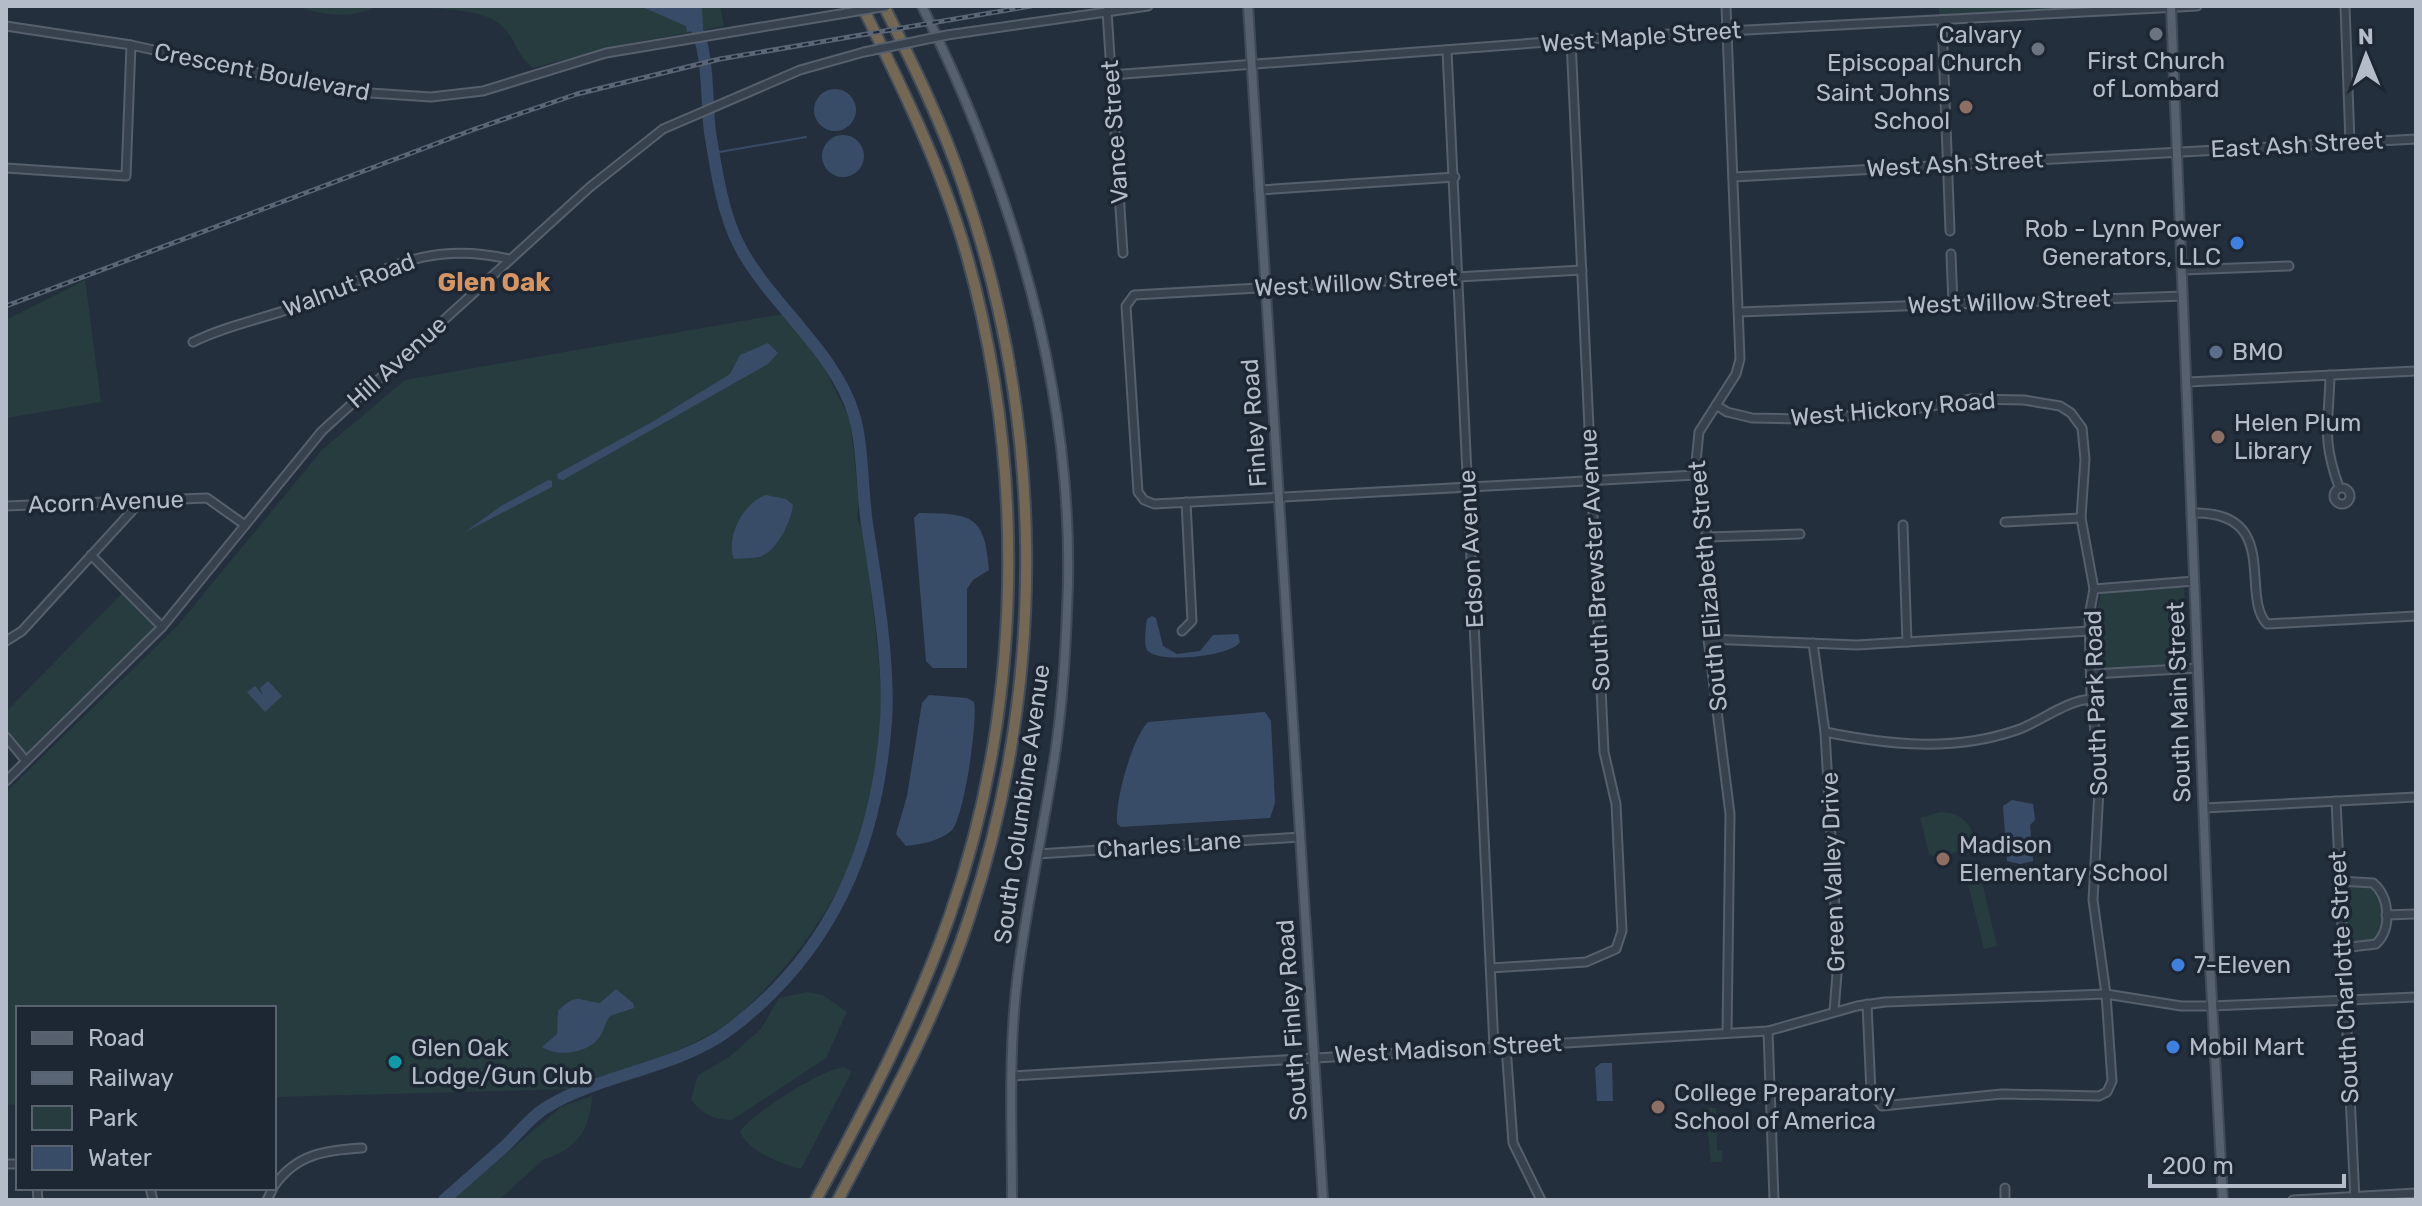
<svg xmlns="http://www.w3.org/2000/svg" width="2422" height="1206" font-family="Rubik,sans-serif">
	<style>
		.green { fill: #263c3f }
		.water { fill: #394c67 }
		.lines { fill: none; stroke-linecap: round; stroke-linejoin: round }
		.stream { stroke: #394c67; stroke-width: 2 }
		.river { stroke: #394c67; stroke-width: 12 }
		.minor-casing { stroke: #565f6c; stroke-width: 11 }
		.major-casing { stroke: #414a57; stroke-width: 12 }
		.highway-casing { stroke: #434c59; stroke-width: 14 }
		.minor { stroke: #38414e; stroke-width: 7 }
		.major { stroke: #56606e; stroke-width: 8 }
		.highway { stroke: #746855; stroke-width: 10 }
		.rail-casing { stroke: #5a6575; stroke-width: 5 }
		.rail { stroke: #1d2633; stroke-width: 2; stroke-dasharray: 6; stroke-linecap: butt }
		.minor-bridge-casing { stroke: #565f6c; stroke-width: 11; stroke-linecap: butt }
		.minor-bridge { stroke: #38414e; stroke-width: 7 }
		.worship-dot { fill: #6b7280; stroke: #1d2633; stroke-width: 3 }
		.education-dot { fill: #8d6e63; stroke: #1d2633; stroke-width: 3 }
		.shop-dot { fill: #3f7fe0; stroke: #1d2633; stroke-width: 3 }
		.service-dot { fill: #5c6f8a; stroke: #1d2633; stroke-width: 3 }
		.culture-dot { fill: #0f9aa8; stroke: #1d2633; stroke-width: 3 }
		.labels { text-anchor: middle; dominant-baseline: central; stroke-width: 7; stroke-linejoin: round; paint-order: stroke }
		.poi-label { font-size: 24px; fill: #b4bcc9; stroke: #1d2633; text-anchor: start }
		.street-label { font-size: 24px; fill: #b4bcc9; stroke: #1d2633 }
		.neighbourhood-label { font-size: 26px; font-weight: bold; fill: #d59563; stroke: #1d2633 }
	</style>
	<rect width="100%" height="100%" fill="#242f3e"/>
	<!-- green -->
	<g class="green">
		<path d="M298,6H377C355,19 321,16 298,6Z"/>
		<path d="M415,6H720L724,26L620,45L533,68C519,58 517,43 505,29C487,7 441,11 415,6Z"/>
		<path d="M1939,6H2060V9L1939,16Z"/>
		<path d="M85,280L101,402L6,418V320Z"/>
		<path d="M783,314L822,363L850,420L859,503L857,518L866,540C871,609 885,678 881,747C874,841 825,929 760,994C750,1004 741,1015 729,1023C699,1042 663,1058 630,1068C609,1075 591,1078 572,1089L274,1097V1008H18V1104L6,1105V792L178,625L322,450L405,380Z"/>
		<path d="M2184,586L2188,665L2105,670L2097,667L2094,621L2101,593Z"/>
		<path d="M127,588L163,619L118,670L27,757L6,733V712Z"/>
		<path d="M1940,812C1962,812 1973,825 1975,846L1938,858L1929,854L1920,818Z"/>
		<path d="M1977,861L1997,946L1984,949L1963,864Z"/>
		<path d="M2346,884L2373,886C2386,900 2386,925 2375,941L2350,945L2346,941Z"/>
		<path d="M807,992L823,995L847,1012L826,1058L732,1120C715,1120 701,1114 691,1099L698,1075L728,1058L761,1029L779,998Z"/>
		<path d="M844,1067L851,1071L850,1075L801,1169C783,1165 745,1150 740,1131C755,1112 820,1070 844,1067Z"/>
		<path d="M592,1096C590,1128 578,1150 544,1159L499,1200H452L561,1107Z"/>
		<path d="M1705,1108H1716L1717,1150L1722,1151V1162H1711Z"/>
	</g>
	<!-- water -->
	<g class="water">
		<path d="M640,6H702L703,29L687,32L686,26Z"/>
		<circle cx="835" cy="110" r="21"/>
		<circle cx="843" cy="156" r="21"/>
		<path d="M768,343L778,353L768,364L563,480L558,479L557,474L652,422L730,374L740,355Z"/>
		<path d="M548,480L552,481V487L465,532L501,506Z"/>
		<path d="M766,495L786,499L793,505C791,521 778,549 762,556C755,559 742,558 734,559C725,537 744,502 766,495Z"/>
		<path d="M919,513C971,514 985,514 989,570L973,580L967,589V668H933L926,661L914,518Z"/>
		<path d="M1152,616L1156,618L1163,646L1177,654L1200,651L1213,635L1238,634L1240,642C1232,656 1160,664 1148,651C1143,646 1146,626 1147,619Z"/>
		<path d="M268,681L282,696L265,712L247,692L255,686L263,695L260,688Z"/>
		<path d="M929,695L967,698L974,702C978,721 964,817 952,830C941,841 921,844 906,846L896,834L907,796L922,703Z"/>
		<path d="M1265,712L1271,721L1275,803L1270,818L1121,827L1117,823C1115,801 1132,738 1148,722Z"/>
		<path d="M2012,800L2033,804L2035,820L2030,825L2033,861L2020,864L2007,861L2003,806Z"/>
		<path d="M616,989L633,1003L634,1008L610,1016C605,1022 604,1032 598,1039C585,1054 557,1057 542,1047L557,1034L558,1011C578,992 577,1001 600,1003Z"/>
		<path d="M1601,1063H1612L1613,1101H1597L1595,1068Z"/>
	</g>
	<g class="lines">
		<!-- stream -->
		<path class="stream" d="M714,153L806,137"/>
		<!-- river -->
		<path class="river" d="M444,1200C464,1182 484,1165 504,1147C518,1134 531,1116 547,1107C603,1073 676,1069 729,1030C832,953 877,846 886,721C890,662 876,582 867,524C862,491 863,444 854,415C836,352 768,302 739,245C722,212 716,168 710,132C705,94 712,34 681,6"/>
		<!-- minor casing -->
		<g class="minor-casing">
			<g id="minor">
				<path d="M1726,6L1740,359L1736,374L1699,432L1696,462L1706,522L1708,639L1730,814L1727,1033"/>
				<path d="M2345,6L2350,143"/>
				<path d="M1107,11L1123,253"/>
				<path d="M1942,20L1950,231"/>
				<path d="M6,26L131,45L340,91L431,97L483,91L606,53L846,13"/>
				<path d="M947,35L1148,6"/>
				<path d="M1447,50L1494,1047"/>
				<path d="M1111,75L1614,37L2197,6"/>
				<path d="M6,168L126,176L131,45"/>
				<path d="M1733,177L2416,139"/>
				<path d="M1259,190L1455,177"/>
				<path d="M1951,254L1953,304"/>
				<path d="M1582,270L1134,295L1126,306L1138,492L1144,500L1154,504L1696,475"/>
				<path d="M2182,270L2289,266"/>
				<path d="M1739,312L2183,296"/>
				<path d="M193,342C227,325 263,319 298,306C377,277 419,238 509,259"/>
				<path d="M2330,375C2329,424 2321,437 2339,487"/>
				<path d="M2187,382L2416,371"/>
				<path d="M1716,405L1727,412L1752,418L1799,419L1892,413L1971,399L2024,400L2060,406L2071,413L2082,428L2085,459L2081,518L2094,589L2089,616L2091,699L2100,771L2093,900L2106,994L2112,1081L2107,1092L2099,1096L2002,1094L1882,1106L1871,1092L1867,1004"/>
				<circle cx="2342" cy="496" r="8"/>
				<path d="M6,506L207,498L245,525"/>
				<path d="M2191,513C2283,510 2239,595 2267,624L2416,616"/>
				<path d="M2005,522L2081,518"/>
				<path d="M1903,525L1907,642"/>
				<path d="M1706,537L1800,534"/>
				<path d="M91,555L162,627"/>
				<path d="M2094,589L2194,581"/>
				<path d="M1182,631L1192,621L1186,502"/>
				<path d="M1708,639L1857,645L2089,631"/>
				<path d="M6,641L22,631L141,501"/>
				<path d="M1813,643L1825,732C1890,745 1953,752 2017,730C2042,721 2065,701 2091,699"/>
				<path d="M2092,674L2198,668"/>
				<path d="M1825,732L1838,961L1834,1011"/>
				<path d="M6,737L26,761"/>
				<path d="M6,781L162,627L322,431L590,187L663,129L800,70L864,52"/>
				<path d="M2336,801L2355,1200"/>
				<path d="M2204,808L2416,797"/>
				<path d="M1038,854L1300,837"/>
				<path d="M2339,881L2373,883C2390,897 2392,929 2376,944L2342,948"/>
				<path d="M2386,915L2416,914"/>
				<path d="M1491,968L1586,962L1616,949L1622,931L1616,804L1604,752L1571,40"/>
				<path d="M1768,1031L1774,1200"/>
				<path d="M1506,1046L1513,1143L1541,1200"/>
				<path d="M1012,1076L1768,1031L1857,1006L1885,1002L2106,994L2181,1006H2212L2416,997"/>
				<path d="M6,1164H18"/>
				<path d="M274,1186C296,1154 326,1150 362,1148"/>
				<path d="M37,1188L38,1200"/>
				<path d="M150,1188L153,1200"/>
				<path d="M2005,1188V1200"/>
				<path d="M267,1200L273,1188"/>
				<path d="M2293,1200L2416,1193"/>
			</g>
		</g>
		<!-- major casing -->
		<g class="major-casing">
			<g id="major">
				<path d="M922,6C1011,186 1072,381 1068,584C1066,644 1063,707 1053,767C1042,836 1027,904 1018,973C1008,1048 1012,1125 1012,1200"/>
				<path d="M1248,6L1323,1200"/>
				<path d="M2171,6L2209,947L2223,1200"/>
			</g>
		</g>
		<!-- highway casing -->
		<g class="highway-casing">
			<g id="highway">
				<path d="M816,1200C866,1107 915,1015 950,915C1023,707 1026,468 967,256C942,168 902,87 862,6"/>
				<path d="M838,1200C887,1107 938,1015 970,915C1048,677 1044,420 963,185C942,123 913,64 884,6"/>
			</g>
		</g>
		<!-- minor -->
		<use href="#minor" class="minor"/>
		<!-- major -->
		<use href="#major" class="major"/>
		<!-- highway -->
		<use href="#highway" class="highway"/>
		<!-- rail casing -->
		<g class="rail-casing">
			<path id="rail" d="M6,306L475,129L577,94L720,59L1031,6"/>
		</g>
		<!-- rail -->
		<use href="#rail" class="rail"/>
		<!-- minor-bridge casing -->
		<g class="minor-bridge-casing">
			<g id="minor-bridge">
				<path d="M846,13L887,6"/>
				<path d="M864,52L947,35"/>
			</g>
		</g>
		<!-- minor-bridge -->
		<use href="#minor-bridge" class="minor-bridge"/>
	</g>
	<!-- markers -->
	<g class="worship-dot">
		<circle cx="2156" cy="34" r="8"/>
		<circle cx="2038" cy="49" r="8"/>
	</g>
	<g class="education-dot">
		<circle cx="1966" cy="107" r="8"/>
		<circle cx="2218" cy="437" r="8"/>
		<circle cx="1943" cy="859" r="8"/>
		<circle cx="1658" cy="1107" r="8"/>
	</g>
	<g class="shop-dot">
		<circle cx="2237" cy="243" r="8"/>
		<circle cx="2178" cy="965" r="8"/>
		<circle cx="2173" cy="1047" r="8"/>
	</g>
	<circle class="service-dot" cx="2216" cy="352" r="8"/>
	<circle class="culture-dot" cx="395" cy="1062" r="8"/>
	<g class="labels">
		<!-- poi labels -->
		<g class="poi-label">
			<text x="2022" y="35" text-anchor="end">Calvary<tspan x="2022" dy="28">Episcopal Church</tspan></text>
			<text x="2156" y="61" text-anchor="middle">First Church<tspan x="2156" dy="28">of Lombard</tspan></text>
			<text x="1950" y="93" text-anchor="end">Saint Johns<tspan x="1950" dy="28">School</tspan></text>
			<text x="2221" y="229" text-anchor="end">Rob - Lynn Power<tspan x="2221" dy="28">Generators, LLC</tspan></text>
			<text x="2232" y="352">BMO</text>
			<text x="2234" y="423">Helen Plum<tspan x="2234" dy="28">Library</tspan></text>
			<text x="1959" y="845">Madison<tspan x="1959" dy="28">Elementary School</tspan></text>
			<text x="2194" y="965">7-Eleven</text>
			<text x="2189" y="1047">Mobil Mart</text>
			<text x="411" y="1048">Glen Oak<tspan x="411" dy="28">Lodge/Gun Club</tspan></text>
			<text x="1674" y="1093">College Preparatory<tspan x="1674" dy="28">School of America</tspan></text>
		</g>
		<!-- street labels -->
		<g class="street-label">
			<text transform="translate(1641 37) rotate(-4)">West Maple Street</text>
			<text transform="translate(262 72) rotate(11)">Crescent Boulevard</text>
			<text transform="translate(1115 132) rotate(-94)">Vance Street</text>
			<text transform="translate(2297 145) rotate(-3)">East Ash Street</text>
			<text transform="translate(1955 164) rotate(-3)">West Ash Street</text>
			<text transform="translate(1356 283) rotate(-3)">West Willow Street</text>
			<text transform="translate(349 285) rotate(-21)">Walnut Road</text>
			<text transform="translate(2009 302) rotate(-2)">West Willow Street</text>
			<text transform="translate(397 362) rotate(-42)">Hill Avenue</text>
			<text transform="translate(1893 409) rotate(-5)">West Hickory Road</text>
			<text transform="translate(1254 423) rotate(-94)">Finley Road</text>
			<text transform="translate(106 502) rotate(-2)">Acorn Avenue</text>
			<text transform="translate(1471 549) rotate(-93)">Edson Avenue</text>
			<text transform="translate(1595 560) rotate(-93)">South Brewster Avenue</text>
			<text transform="translate(1708 586) rotate(-95)">South Elizabeth Street</text>
			<text transform="translate(2179 702) rotate(-92)">South Main Street</text>
			<text transform="translate(2096 703) rotate(-92)">South Park Road</text>
			<text transform="translate(1022 804) rotate(-82)">South Columbine Avenue</text>
			<text transform="translate(1169 845) rotate(-4)">Charles Lane</text>
			<text transform="translate(1833 872) rotate(-92)">Green Valley Drive</text>
			<text transform="translate(2344 977) rotate(-93)">South Charlotte Street</text>
			<text transform="translate(1292 1020) rotate(-94)">South Finley Road</text>
			<text transform="translate(1448 1049) rotate(-3)">West Madison Street</text>
		</g>
		<!-- neighbourhood labels -->
		<g class="neighbourhood-label">
			<text x="494" y="282">Glen Oak</text>
		</g>
	</g>
	<!-- border -->
	<rect width="2422" height="1206" fill="none" stroke="#b4bcc9" stroke-width="16"/>
	<!-- legend -->
	<rect x="16" y="1006" width="260" height="184" fill="#1d2633" stroke="#59626f" stroke-width="2"/>
	<rect x="32" y="1032" width="40" height="12" fill="#56606e" stroke="#59626f" stroke-width="2"/>
	<text x="88" y="1046" font-size="24" fill="#b4bcc9">Road</text>
	<rect x="32" y="1072" width="40" height="12" fill="#5a6575" stroke="#59626f" stroke-width="2"/>
	<text x="88" y="1086" font-size="24" fill="#b4bcc9">Railway</text>
	<rect x="32" y="1106" width="40" height="24" fill="#263c3f" stroke="#59626f" stroke-width="2"/>
	<text x="88" y="1126" font-size="24" fill="#b4bcc9">Park</text>
	<rect x="32" y="1146" width="40" height="24" fill="#394c67" stroke="#59626f" stroke-width="2"/>
	<text x="88" y="1166" font-size="24" fill="#b4bcc9">Water</text>
	<!-- north arrow -->
	<g transform="translate(2366 56) rotate(359)" stroke="#1d2633" stroke-width="6" paint-order="stroke">
	<path d="M0-6L14 30L0 20L-14 30Z" fill="#b4bcc9"/>
	<text y="-12" font-size="22" font-weight="bold" text-anchor="middle" fill="#b4bcc9">N</text>
	</g>
	<!-- scale -->
	<path d="M2150 1174v12h194v-12" fill="none" stroke="#b4bcc9" stroke-width="4"/>
	<text x="2162" y="1174" font-size="24" fill="#b4bcc9" stroke="#1d2633" stroke-width="6" paint-order="stroke">200 m</text>
</svg>
